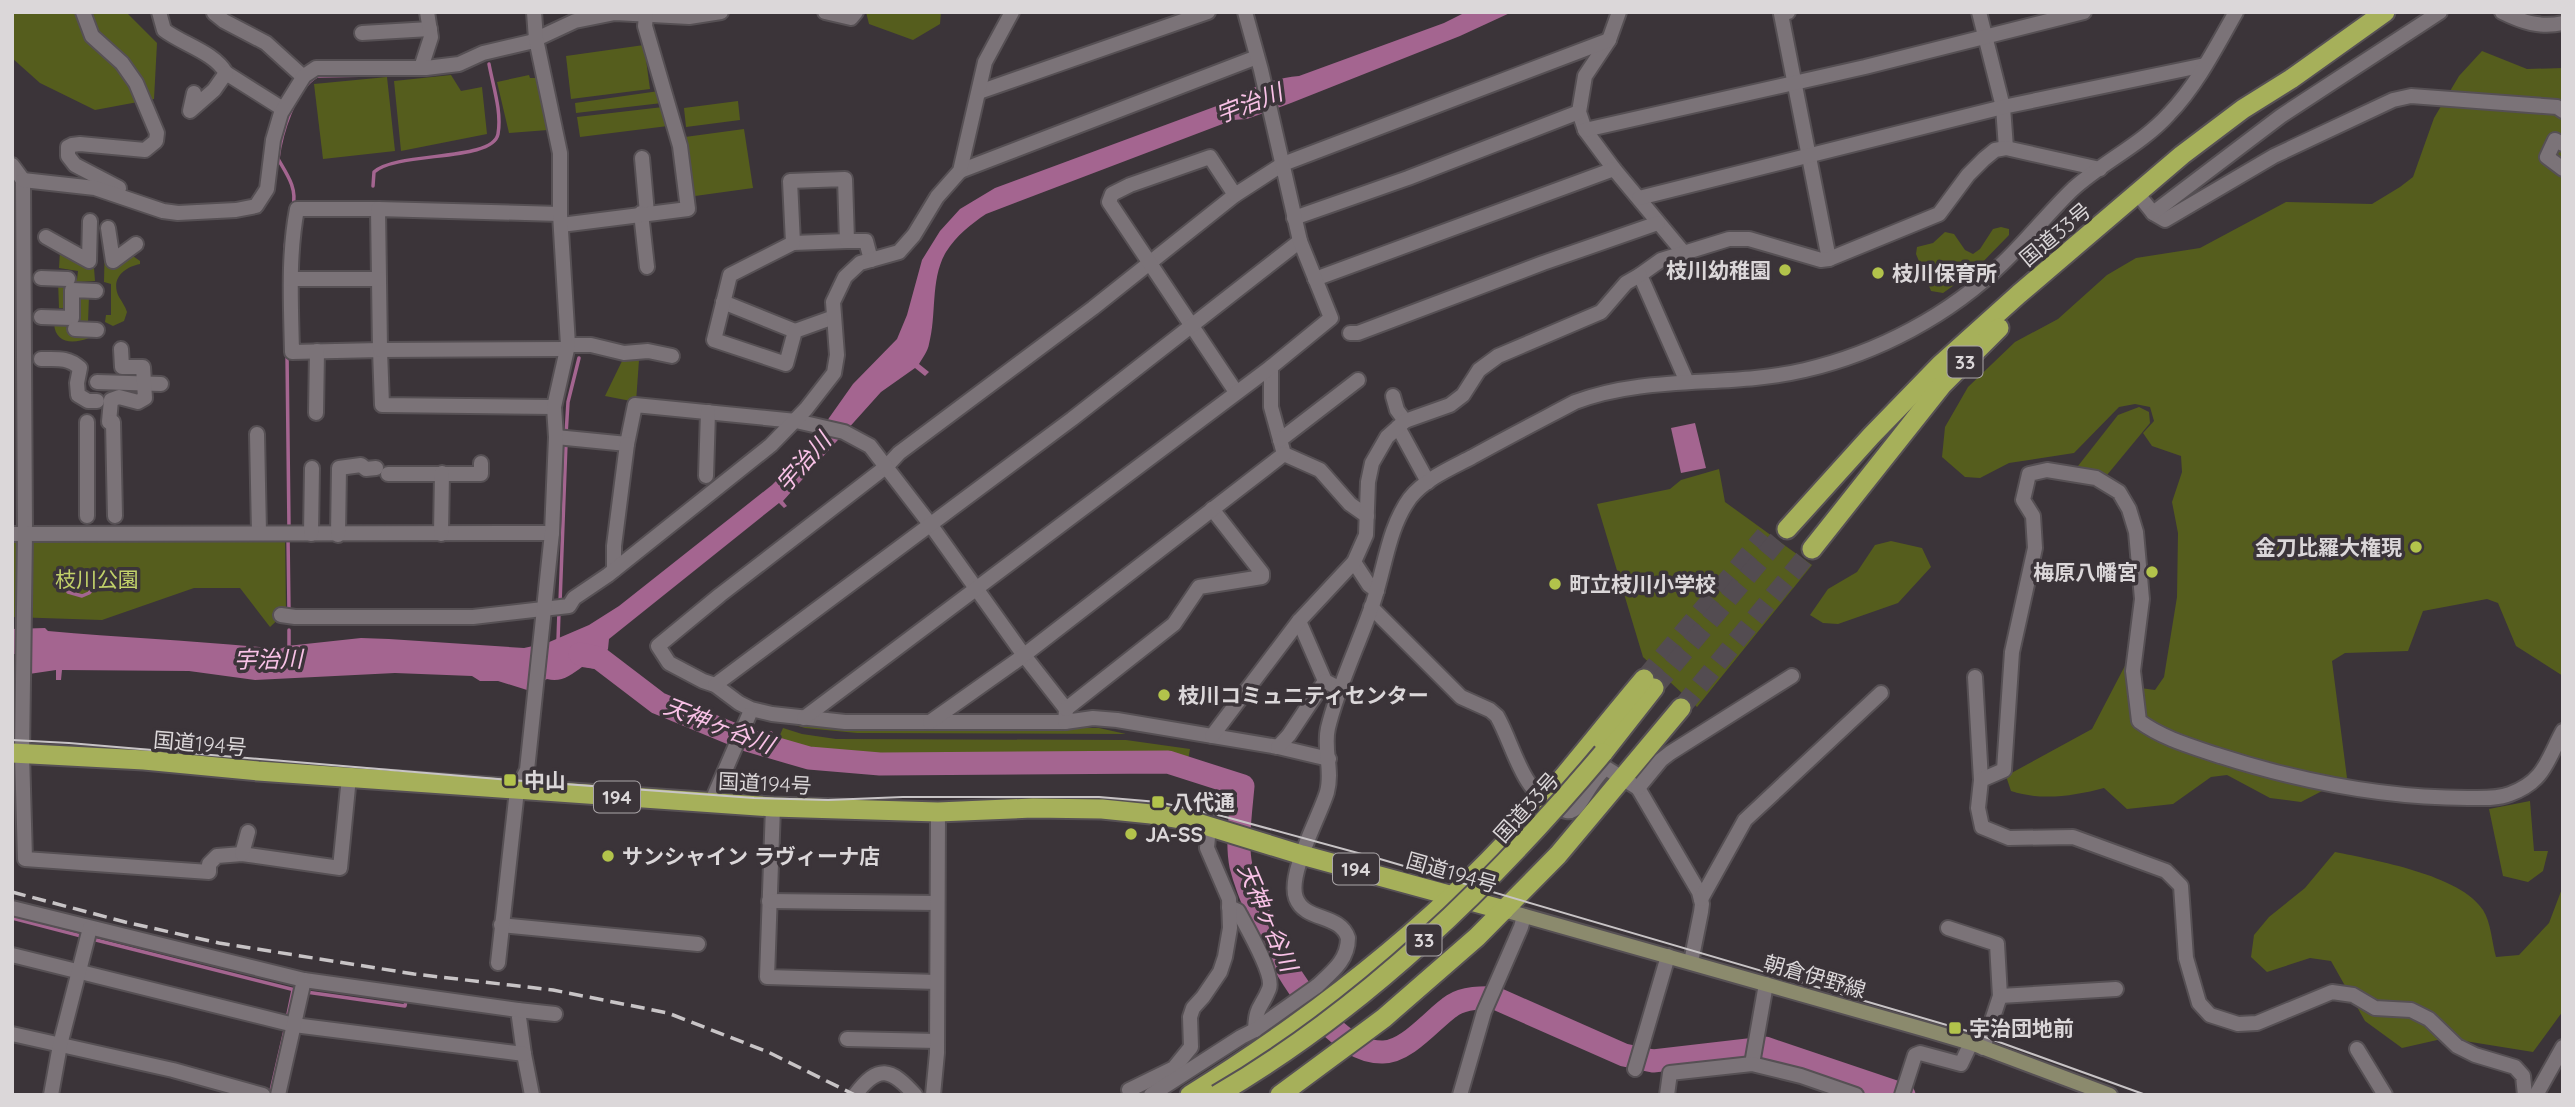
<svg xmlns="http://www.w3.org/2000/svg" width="2575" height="1107" font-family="Quicksand,'Noto Sans JP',sans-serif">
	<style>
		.green { fill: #555d1d }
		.water { fill: #a46590 }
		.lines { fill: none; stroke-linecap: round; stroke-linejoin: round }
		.stream { stroke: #a46590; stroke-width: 3.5 }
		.river { stroke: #a46590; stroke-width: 23 }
		.trunk-tunnel { stroke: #534c51; stroke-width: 19; stroke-dasharray: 19 10; stroke-linecap: butt }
		.minor-casing { stroke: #565054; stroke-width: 18 }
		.tertiary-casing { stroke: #565054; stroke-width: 18 }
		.secondary-casing { stroke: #565054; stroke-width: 18 }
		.trunk-casing { stroke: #565054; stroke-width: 23 }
		.minor { stroke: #7b7378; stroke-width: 14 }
		.tertiary { stroke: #7b7378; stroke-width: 14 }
		.secondary { stroke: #8b8a6d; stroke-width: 14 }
		.trunk { stroke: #a6b05a; stroke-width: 19 }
		.tram { stroke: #c8c4c6; stroke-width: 2 }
		.rail { stroke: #c8c4c6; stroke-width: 3.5; stroke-dasharray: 14 7; stroke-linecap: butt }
		.trunk-bridge-casing { stroke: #565054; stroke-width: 23; stroke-linecap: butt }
		.trunk-bridge { stroke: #a6b05a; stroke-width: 19 }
		.poi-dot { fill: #b2c34b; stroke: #3b3439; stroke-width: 2.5 }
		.labels { text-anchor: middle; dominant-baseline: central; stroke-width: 7; stroke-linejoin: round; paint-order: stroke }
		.shield { fill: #3b3439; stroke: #aba6a9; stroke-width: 2 }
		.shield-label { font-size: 19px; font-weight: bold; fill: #dbd7d9 }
		.street-label { font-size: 21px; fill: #dbd7d9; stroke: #3b3439 }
		.poi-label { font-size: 21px; font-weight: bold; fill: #dbd7d9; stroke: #3b3439; text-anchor: start }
		.park-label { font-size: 21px; fill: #c2d26a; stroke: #3b3439 }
		.water-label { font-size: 23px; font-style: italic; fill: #f9c2e7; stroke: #3b3439 }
	</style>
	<rect width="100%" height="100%" fill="#3b3439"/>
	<!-- green -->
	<g class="green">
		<path d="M12,12H126L157,43L154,99L95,110L40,83L12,58Z"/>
		<path d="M866,12H941L940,24L913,40L869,24Z"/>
		<path d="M644,45L650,89L571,99L566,56Z"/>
		<path d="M2482,51L2527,69L2563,68V676L2516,646L2498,603L2487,599L2423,611L2408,651L2345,653L2332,661L2347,778L2301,802L2270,798L2227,775L2211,777L2173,804L2127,809L2104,788C2074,796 2041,801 2011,791L2006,776L2092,729L2129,658L2140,688L2155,690L2164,677L2177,597L2178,533L2172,502L2182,472L2181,456L2152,446L2143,433L2154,421L2150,407L2135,404L2119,407L2074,453L2009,463L1980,478L1965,477L1942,457L1945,427L1968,387L2015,342L2058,319L2107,275L2136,258L2200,248L2286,202L2372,204L2400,187L2413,177L2434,118L2459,76Z"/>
		<path d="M451,75L461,91L482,87L487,134L401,151L394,81Z"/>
		<path d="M529,75L530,78H536L548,130L509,133L497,82Z"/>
		<path d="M387,77L395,151L323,159L314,84Z"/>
		<path d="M659,91L662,103L576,113L575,103Z"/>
		<path d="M738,101L740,120L686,127L684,108Z"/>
		<path d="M663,107L668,126L580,137L577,117Z"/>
		<path d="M744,129L753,188L695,196L685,137Z"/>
		<path d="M2001,227L2009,229V235L1974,271L1943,293L1931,291L1916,254L1917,247L1933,243L1945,232L1954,234L1965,250L1973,254L1980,249L1993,229Z"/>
		<path d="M105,240L109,266L130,254L140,261V264C124,267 110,279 119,297C122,302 125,306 127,312L124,321L113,326L105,322L106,315H111V284L104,282Z"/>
		<path d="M60,251L92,269L94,268L95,281L74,282L73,309L59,308L58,280H77L78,271L59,268Z"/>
		<path d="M77,295L89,296L88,322L86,324L89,338C73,344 55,344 54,323L57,322Z"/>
		<path d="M623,359L639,360L636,402L605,396Z"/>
		<path d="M2139,407L2149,412L2150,423L2107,475L2078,466L2118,415Z"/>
		<path d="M1719,469L1725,502L1812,565L1697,707L1643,657L1597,504L1670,489L1681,480Z"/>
		<path d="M285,538L286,612L270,627L240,588H194L102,620L12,617V539Z"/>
		<path d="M1891,541L1922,548L1931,567L1898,603L1838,624L1823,623L1810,615L1828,589L1857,572L1875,545Z"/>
		<path d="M784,722L885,728H1099L1126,734L857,733L805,728Z"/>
		<path d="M783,728L802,734L836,739L1126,740L1190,749L1188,760H1183C1093,750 1001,754 910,753C865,753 821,756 777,742Z"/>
		<path d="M2530,801L2534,851H2548L2543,871L2528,882L2503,876L2489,809Z"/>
		<path d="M2335,852C2374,860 2461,875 2483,910C2491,922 2492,943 2496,957L2519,955L2549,923L2563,886V1011L2533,1052L2446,1038L2402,1048L2365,1021L2331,961L2310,958L2267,972L2251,957L2254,935L2269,917L2305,888Z"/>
	</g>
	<!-- water -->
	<g class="water">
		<path d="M1466,12H1512L1460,36L1291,103L1247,119L1233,120L986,214C971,224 956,236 946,252C930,279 937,315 929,344C928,351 923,357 919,364L929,372L925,376L915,368L881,392L783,501L787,506L784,508L779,503L609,639L608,649L595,669L582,667C571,675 561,683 547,679L527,690L498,681H480L472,676L395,673L255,680L189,671L62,670L61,680H56V670L29,674L17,654H12V629L45,628L48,631C125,638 202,641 280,649L287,646L361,638L389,639L524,648L547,643L589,625L619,606L772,485L816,441L829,418L853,384L897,339L907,315L922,260L940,231L960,209L995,188L1222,104C1244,90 1273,78 1299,76L1444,23Z"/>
		<path d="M1695,423L1706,468L1681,473L1671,428Z"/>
	</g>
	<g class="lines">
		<!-- stream -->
		<g class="stream">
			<path d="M373,186L374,172C397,151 493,162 498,134C502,112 493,86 489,64"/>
			<path d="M293,207C297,188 288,176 278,159C281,134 294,90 317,76L373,75"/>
			<path d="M285,248L288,225"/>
			<path d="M287,354L289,528"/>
			<path d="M566,435L568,402L579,358"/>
			<path d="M288,536L289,612"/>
			<path d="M65,580L68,592L82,596L89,593L107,572L128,570"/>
			<path d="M560,603L566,443"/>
			<path d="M289,630V649"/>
			<path d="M558,641L559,611"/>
			<path d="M767,746L771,733"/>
			<path d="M12,918L85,937"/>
			<path d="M92,939L299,991"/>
			<path d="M306,992L405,1006L406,1001"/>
			<path d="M287,1019L293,990"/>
			<path d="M270,1095L286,1026"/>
		</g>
		<!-- river -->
		<path class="river" d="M580,654L599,658L658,703L747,740L809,758L880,764L1168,762L1243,786C1241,809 1236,843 1241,866C1254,918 1320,1054 1383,1052C1408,1052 1434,1017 1453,1005C1464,998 1483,997 1495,998L1624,1055L1653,1061L1765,1048L1904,1095"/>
		<!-- trunk-tunnel -->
		<g class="trunk-tunnel">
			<path d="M1644,679L1765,535"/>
			<path d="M1654,688L1787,529"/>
			<path d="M1681,708L1812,549"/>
		</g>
		<!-- minor casing -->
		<g class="minor-casing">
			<g id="minor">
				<path d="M83,12L92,36L122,63L136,83L157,133L156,141L145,150L80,144L72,145L68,147V156L75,165L119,188"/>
				<path d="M159,12L164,30C182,44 214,52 226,73L283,109"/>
				<path d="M825,12L851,18L856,12"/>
				<path d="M1619,12L1609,40L1585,76L1579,112L1585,130L1614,169L1683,252"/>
				<path d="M1788,12L1781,14L1829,259"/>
				<path d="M1979,12L2003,107L2006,148"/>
				<path d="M2502,12C2522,22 2540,28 2563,23"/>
				<path d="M214,13L224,21L266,43L299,73L304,76"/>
				<path d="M362,33L430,29"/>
				<path d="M421,68L431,37L427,12"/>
				<path d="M979,92L1208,12"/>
				<path d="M194,93L190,111L214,90L226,73"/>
				<path d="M1585,130L1865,67L2084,12"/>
				<path d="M2563,144L2555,140L2547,157L2563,169"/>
				<path d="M642,158L647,213"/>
				<path d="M12,165L23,180L25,533L22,754L25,859L209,872V864L217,856L242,854L340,868L349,777"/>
				<path d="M960,171L1257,57"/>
				<path d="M23,180L95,188L163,211L178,213L236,210L256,206L267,189L273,140L281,113L304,76L316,68H426L459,64L483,53L530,42L575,21L615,13L689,17L721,12"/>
				<path d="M2137,193L2153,213L2165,220L2274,156L2393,100L2411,96L2557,107L2563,111"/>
				<path d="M1235,195L1093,308L899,453L887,466L720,595L658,646L669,663L703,681L715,685L739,703L751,709L772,714L845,722H1065L1093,718L1117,720L1278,747L1329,759"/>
				<path d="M1639,198L2003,107L2205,65"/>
				<path d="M378,209H297C288,256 291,304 292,352L380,350L382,405L554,407"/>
				<path d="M641,213L647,267"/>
				<path d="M2153,213L2281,116L2440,12"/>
				<path d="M560,214L378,209L380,350L567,349"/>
				<path d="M1294,218L1408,178L1579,112"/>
				<path d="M561,225L688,209L680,146L645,26L646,16"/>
				<path d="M108,228L113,261L136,244"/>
				<path d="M46,237L89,261L90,221"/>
				<path d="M793,243L847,241"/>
				<path d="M41,278L68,279"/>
				<path d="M291,279H379"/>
				<path d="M1315,279L1614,169"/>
				<path d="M723,302L795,331"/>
				<path d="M41,317L72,318V290L96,291"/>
				<path d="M834,317L795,331L786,364L714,340L730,275L793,243L790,181L845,179L847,241H866L871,260"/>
				<path d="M75,329L97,330"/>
				<path d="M1350,333H1358L1543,263L1658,223"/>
				<path d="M568,345H591L624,353L648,351L672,356"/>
				<path d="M41,359C57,359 68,357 80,368L77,383L78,395L88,401H97"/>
				<path d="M1271,367V407L1284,454L1320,470L1350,504L1367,516"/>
				<path d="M97,382L161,384"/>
				<path d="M1687,382L1640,275L1661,260L1729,239H1749L1821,260L1829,259L1939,214L1968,175L1984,159L1995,150L2006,148L2100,169"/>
				<path d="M1236,392L1109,202L1112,194L1130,185L1210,157L1235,195L1283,164L1609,40"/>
				<path d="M1393,396L1397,410L1405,421"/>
				<path d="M316,413L317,351"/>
				<path d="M109,422L111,400L119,397L138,402L145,398L143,367H122L121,349"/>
				<path d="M113,422L115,516"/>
				<path d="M1398,427L1428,482"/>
				<path d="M257,434L259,533"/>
				<path d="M556,437L627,444L635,405L796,421L844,432L870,446L930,524L1023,654L1066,709L1065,722"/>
				<path d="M1280,440L1358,380"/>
				<path d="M388,474H481V463"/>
				<path d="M706,476L708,412"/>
				<path d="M87,516V422"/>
				<path d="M12,534L552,533"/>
				<path d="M311,534L312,468"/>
				<path d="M441,534L442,473"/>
				<path d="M338,535L339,468L361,465L366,469L376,468"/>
				<path d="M1354,562L1369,585L1377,591"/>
				<path d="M614,570V546L627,444"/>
				<path d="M1371,607L1461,697L1490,710L1497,716C1515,748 1521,792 1558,808C1563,810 1569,813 1573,810C1580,807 1593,777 1606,768L1638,788L1699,892L1702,904L1701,912L1691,962"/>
				<path d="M281,615L295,617H473L569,606L574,598L608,575L771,445L806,409L834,373L837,355L833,302L845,277L860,263L899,252L914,235L937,197L960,171L985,62L1012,12"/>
				<path d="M1299,621L1325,681L1342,690"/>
				<path d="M1975,677L1981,780"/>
				<path d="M715,685L1072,419L1300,241"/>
				<path d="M1066,709L1174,624L1199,587L1262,577V573L1212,509"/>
				<path d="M804,718L1271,367L1331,318L1300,241L1261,70L1245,12"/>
				<path d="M930,722L1019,659L1284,454"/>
				<path d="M1212,736L1299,621L1354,562L1366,535L1368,482L1372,463L1387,437L1405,421L1450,405L1463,395L1479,370L1498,356L1601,312L1626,283L1640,275"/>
				<path d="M1278,747L1289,735L1325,681"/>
				<path d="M1638,788L1661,760L1670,753L1792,676"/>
				<path d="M773,807L767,977L937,982"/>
				<path d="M242,854L248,832"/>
				<path d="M1701,899L1745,820L1881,693"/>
				<path d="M769,901L937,903"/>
				<path d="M1229,907L1238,911C1246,926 1275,975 1269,989C1261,1009 1256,1005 1255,1030"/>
				<path d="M12,908L304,980L518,1010L524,1054L532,1095"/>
				<path d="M501,925L698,944"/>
				<path d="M1948,928L1997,944L2000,996L1983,1048"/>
				<path d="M12,955L294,1025L524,1054"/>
				<path d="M498,963L517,790L527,770L552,533L556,437L554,407L568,345L560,214V153L536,39L534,12"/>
				<path d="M2000,996L2116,989"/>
				<path d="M518,1010L555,1014"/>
				<path d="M12,1034L173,1070L263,1095"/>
				<path d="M847,1039L937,1041"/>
				<path d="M2357,1049L2385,1095"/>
				<path d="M1752,1064L1766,984"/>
				<path d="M1635,1069L1668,956"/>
				<path d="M51,1095L60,1045L90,928"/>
				<path d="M278,1095L304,980"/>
				<path d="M855,1095C878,1064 891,1068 915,1095"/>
				<path d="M933,1095L937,1053L938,812"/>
				<path d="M1132,1095L1129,1090L1174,1068L1191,1047L1190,1017L1193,1008L1203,997L1220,972L1225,957L1230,928L1229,899L1207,848L1209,826"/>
				<path d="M1151,1095L1241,1037L1255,1030L1317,986"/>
				<path d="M1460,1095L1484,1012L1521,927L1524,916"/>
				<path d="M1667,1095L1670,1073L1752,1064L1801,1076L1856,1095"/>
				<path d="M1902,1095L1915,1055L1920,1053L1961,1064L1971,1043"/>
				<path d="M2525,1095L2523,1076L2515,1067L2475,1055L2457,1046L2429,1019L2411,1010L2375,1008L2353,995L2332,992L2257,1023L2238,1024L2210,1015L2199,1003L2186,958L2181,886L2166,871L2073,837L2009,838L1982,827L1978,808L1981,780L2004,770L2012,652L2035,548L2033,516L2023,500L2029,474L2047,470L2096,478L2119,492L2129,509L2136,532L2142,599L2133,671L2139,721C2162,738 2190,746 2217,755C2298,781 2383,798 2468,798C2482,798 2497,799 2510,794C2545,781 2547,760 2563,731"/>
				<path d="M2536,1095L2563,1047"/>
			</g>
		</g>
		<!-- tertiary casing -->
		<g class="tertiary-casing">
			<g id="tertiary">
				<path d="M711,803L749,715"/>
				<path d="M1317,986C1332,972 1348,960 1348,938C1340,913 1305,922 1296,898C1287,874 1320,816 1327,792C1333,770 1323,749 1328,728C1338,686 1359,644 1373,603C1385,568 1388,528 1410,498C1425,479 1451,468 1472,457C1506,438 1541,420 1575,402C1650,374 1729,388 1805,370C1878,353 1950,315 2004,262C2028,239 2049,212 2073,189C2103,162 2142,144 2169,114C2197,85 2216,47 2236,12"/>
			</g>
		</g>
		<!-- secondary casing -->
		<g class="secondary-casing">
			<path id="secondary" d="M1504,910L1927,1030L1971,1043L2110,1095"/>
		</g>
		<!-- trunk casing -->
		<g class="trunk-casing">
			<g id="trunk">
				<path d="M1787,529L1871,436L1940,365L2019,294L2182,155L2243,109L2291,79L2385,12"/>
				<path d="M1812,549L1942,385L1999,328"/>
				<path d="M12,753L144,760L258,771L773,807L938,812L1033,808L1102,809L1151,814L1188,820L1302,855L1504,910"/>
				<path d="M1603,753L1654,688"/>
				<path d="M1190,1095C1293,1031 1388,959 1474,875C1536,815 1589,744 1644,679"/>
				<path d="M1280,1095L1384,1018L1477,937L1558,855L1681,708"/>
			</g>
		</g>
		<!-- minor -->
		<use href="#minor" class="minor"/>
		<!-- tertiary -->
		<use href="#tertiary" class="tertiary"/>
		<!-- secondary -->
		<use href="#secondary" class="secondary"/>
		<!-- trunk -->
		<use href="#trunk" class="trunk"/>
		<!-- tram -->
		<path class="tram" d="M12,740L69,743L510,780L754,798L828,800L903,797H1099L1158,802L1222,816L1380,859L1974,1033L2146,1095"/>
		<!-- rail -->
		<path class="rail" d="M12,892L125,922L219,943L414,974L553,990L668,1013L768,1052L855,1095"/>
		<!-- trunk-bridge casing -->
		<g class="trunk-bridge-casing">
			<path id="trunk-bridge" d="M1217,1095C1366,1008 1492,885 1603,753"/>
		</g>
		<!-- trunk-bridge -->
		<use href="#trunk-bridge" class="trunk-bridge"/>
	</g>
	<!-- markers -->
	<g class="poi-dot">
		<circle cx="1785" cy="270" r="7"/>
		<circle cx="1878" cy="273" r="7"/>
		<circle cx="2416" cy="547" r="7"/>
		<circle cx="2152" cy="572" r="7"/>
		<circle cx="1555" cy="584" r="7"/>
		<circle cx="1164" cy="695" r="7"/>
		<rect x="503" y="773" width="14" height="14" rx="3.5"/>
		<rect x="1151" y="795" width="14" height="14" rx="3.5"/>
		<circle cx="1131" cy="834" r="7"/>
		<circle cx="608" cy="856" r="7"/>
		<rect x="1948" y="1021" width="14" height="14" rx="3.5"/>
	</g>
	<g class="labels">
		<!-- shield labels -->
		<g class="shield">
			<rect x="1947.5" y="346.5" width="35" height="31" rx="5"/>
			<rect x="594" y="781.5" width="46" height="31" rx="5"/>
			<rect x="1333" y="853.5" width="46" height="31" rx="5"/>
			<rect x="1406.5" y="924.5" width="35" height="31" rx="5"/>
		</g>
		<g class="shield-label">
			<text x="1965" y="362">33</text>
			<text x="617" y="797">194</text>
			<text x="1356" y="869">194</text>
			<text x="1424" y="940">33</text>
		</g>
		<!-- street labels -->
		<g class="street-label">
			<text transform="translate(2055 234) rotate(-40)">国道33号</text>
			<text transform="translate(200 743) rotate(5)">国道194号</text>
			<text transform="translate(765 783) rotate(3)">国道194号</text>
			<text transform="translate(1526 807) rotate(-48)">国道33号</text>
			<text transform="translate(1452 872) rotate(16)">国道194号</text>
			<text transform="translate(1815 976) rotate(16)">朝倉伊野線</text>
		</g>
		<!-- poi labels -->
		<g class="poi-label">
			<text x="1771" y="270" text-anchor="end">枝川幼稚園</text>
			<text x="1892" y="273">枝川保育所</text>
			<text x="2402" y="547" text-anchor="end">金刀比羅大権現</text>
			<text x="2138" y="572" text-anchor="end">梅原八幡宮</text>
			<text x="1569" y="584">町立枝川小学校</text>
			<text x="1178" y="695">枝川コミュニティセンター</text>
			<text x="524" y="780">中山</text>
			<text x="1172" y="802">八代通</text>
			<text x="1145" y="834">JA-SS</text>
			<text x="622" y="856">サンシャイン ラヴィーナ店</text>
			<text x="1969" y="1028">宇治団地前</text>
		</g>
		<!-- park labels -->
		<g class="park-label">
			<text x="97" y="579">枝川公園</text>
		</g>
		<!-- water labels -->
		<g class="water-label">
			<text transform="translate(1249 103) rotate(-21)">宇治川</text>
			<text transform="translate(803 462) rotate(-49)">宇治川</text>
			<text transform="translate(268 659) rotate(-1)">宇治川</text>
			<text transform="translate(719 725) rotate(21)">天神ヶ谷川</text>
			<text transform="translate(1268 917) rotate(67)">天神ヶ谷川</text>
		</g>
	</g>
	<!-- border -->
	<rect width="2575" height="1107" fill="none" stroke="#dbd7d9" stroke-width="28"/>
</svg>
